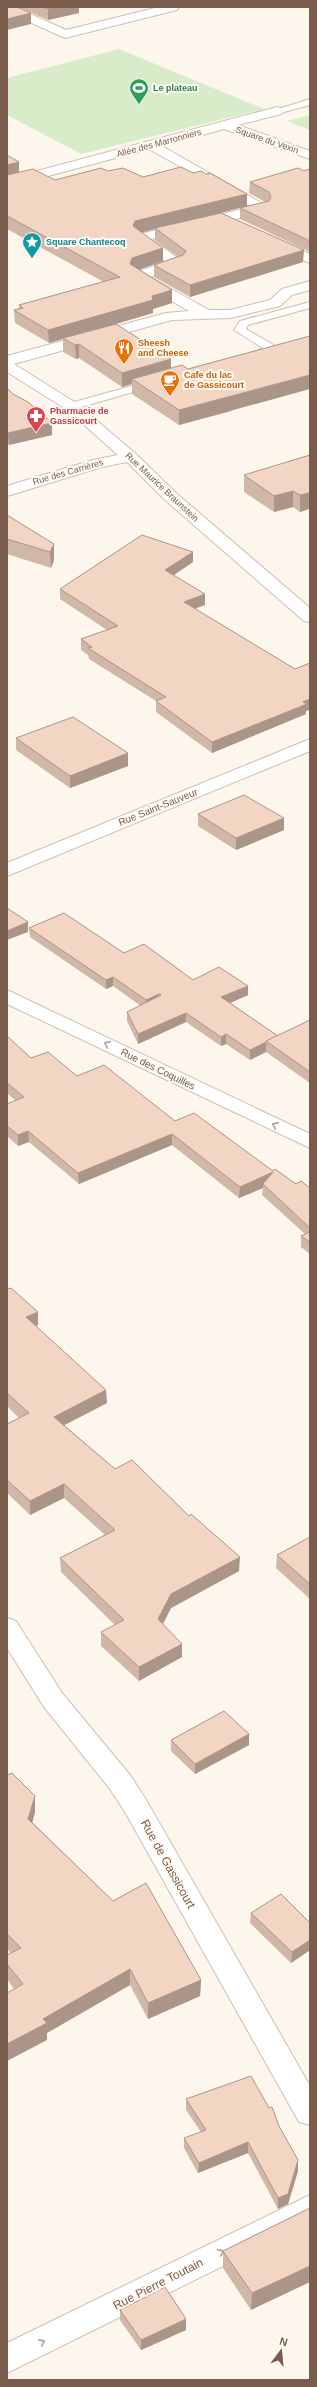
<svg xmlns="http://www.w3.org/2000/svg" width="317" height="2387" font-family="Arial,sans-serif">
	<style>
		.green { fill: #d8ecc9 }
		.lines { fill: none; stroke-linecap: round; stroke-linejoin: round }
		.lane-casing { stroke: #d1beb0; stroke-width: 2 }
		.street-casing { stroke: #d1beb0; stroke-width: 2 }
		.lane { fill: #fff; fill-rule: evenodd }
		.street { fill: #fff; fill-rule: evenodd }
		.wall { fill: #d1b7a8 }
		.shaded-wall { fill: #aa9588 }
		.building { fill: #f3d5c3; stroke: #aa9588 }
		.oneway { stroke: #af9d94 }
		.labels { text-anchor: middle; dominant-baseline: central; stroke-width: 4; stroke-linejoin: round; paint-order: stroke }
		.far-leisure-label { font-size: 9px; font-weight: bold; fill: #27864d; stroke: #fffaf3; text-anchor: start }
		.far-street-label { font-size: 9px; fill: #7a5c4d; stroke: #fffaf3 }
		.far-culture-label { font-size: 9px; font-weight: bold; fill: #0d838f; stroke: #fffaf3; text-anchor: start }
		.far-food-label { font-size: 9px; font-weight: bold; fill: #c56008; stroke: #fffaf3; text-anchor: start }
		.far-health-label { font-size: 9px; font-weight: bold; fill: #be3a42; stroke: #fffaf3; text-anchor: start }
		.street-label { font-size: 10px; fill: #7a5c4d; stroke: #fffaf3 }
		.near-street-label { font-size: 12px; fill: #7a5c4d; stroke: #fffaf3 }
	</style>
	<rect width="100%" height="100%" fill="#fdf6ec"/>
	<!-- green -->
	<g class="green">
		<path d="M119,49L264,109L81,154L7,115V78Z"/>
		<path d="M310,115V130L287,121Z"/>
	</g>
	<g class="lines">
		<!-- lane casing -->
		<g class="lane-casing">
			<g id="lane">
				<path d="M310,99V105L277,114L272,111Z"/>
				<path d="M310,302V308L248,325L246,329L277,347V351L256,357L252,356L250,354L263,348L234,330L240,321Z"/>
				<path d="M153,380L157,381L159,383L157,385L71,410L65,406L67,404Z"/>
			</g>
		</g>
		<!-- street casing -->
		<g class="street-casing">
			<g id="street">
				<path d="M7,7H15L66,30L159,7H179L177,10L65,38L7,12Z"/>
				<path d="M277,107L281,108L283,111L281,114L238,125L310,151V159L224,129L162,146L270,208L268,211L152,239L184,263L182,266L150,277L209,310H230L270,300L282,289L310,281V290L292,295L280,306L230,318L172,320L14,364L76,403L136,454L176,493L310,608V622L304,621L164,499L127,462L102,467L7,496V486L93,460L118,455L66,409L7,372V356L166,313L189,311L133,279L131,276L133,273L166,262L134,238L136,235L251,207L149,149L7,187V179Z"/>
				<path d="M277,240L310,254V263L272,247L270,244Z"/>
				<path d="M310,739V751L7,876V863Z"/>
				<path d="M7,990L310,1134V1148L7,1004Z"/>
				<path d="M7,1618L16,1621L62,1693L130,1775L145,1798L310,2086V2125L299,2122L125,1812L110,1789L44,1707L7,1648Z"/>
				<path d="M310,2195V2223L7,2373V2343Z"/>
			</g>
		</g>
		<!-- lane -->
		<use href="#lane" class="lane"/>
		<!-- street -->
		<use href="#street" class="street"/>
	</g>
	<!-- wall -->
	<g class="wall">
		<path d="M19,7H84L79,8V13L48,20Z"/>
		<path d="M7,155L19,172L55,180L108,171L143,177L247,206L265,202L249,193L250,182L310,170V252L240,219V208L221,213L303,262L190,297L154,277V265L178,257L155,240V229L141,233L163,248V261L139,269L172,290V303L153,309V313L116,324L171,368L232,411L179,425L132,394V384L122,387L79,358L76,359L63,352V339L49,343L15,323L14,310L19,308V305L104,282L7,229Z"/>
		<path d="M7,388L13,394L52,435L9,445L7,444Z"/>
		<path d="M310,439V452H309Z"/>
		<path d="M310,455V511L309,509L300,512L293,507L274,512L244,492V475Z"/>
		<path d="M7,515L54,544V560L51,568L7,554Z"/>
		<path d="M193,552V562L173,575L205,605L195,609L295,669L310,663V710L306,711V714L212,753L156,712V701L89,659L88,655L81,650V639L107,630L60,599V589Z"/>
		<path d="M16,738L128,753V766L70,788L16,750Z"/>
		<path d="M198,814L284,830L236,850L198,826Z"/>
		<path d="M29,928L124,953L193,980L248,986V995L230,1003L278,1036L310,1020V1083L266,1052L250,1060L226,1044L221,1046L186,1022L138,1044L127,1021V1012L141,1006L113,986L106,989L30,937Z"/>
		<path d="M7,1036L31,1058L77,1076L175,1121L273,1171L296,1184L310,1188V1254L301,1247V1236L305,1234L262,1195L263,1188L239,1198L172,1145L79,1184L29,1142L18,1146L7,1136V1104L16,1101L7,1093Z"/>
		<path d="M7,1289L38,1325L36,1326L107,1403L64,1425L115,1469L239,1571L171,1608L163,1624L182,1657L139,1681L101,1646V1632L115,1625L61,1572L60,1558L105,1535L64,1498L30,1515L7,1493V1424L19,1418L7,1406Z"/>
		<path d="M310,1537V1599L276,1568L277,1555Z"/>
		<path d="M249,1734V1745L195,1774L171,1751V1740Z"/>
		<path d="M7,1775L35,1796V1812L32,1822L113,1901L201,1980L200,1996L148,2019L130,1985L47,2033V2040L14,1989L7,1979V1955L11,1953L7,1949Z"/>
		<path d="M251,1913L310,1923V1950L291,1963L250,1923Z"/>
		<path d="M186,2099L279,2126L298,2171L288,2204L278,2209L248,2153L198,2173L184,2148V2138L201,2132L186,2110Z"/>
		<path d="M310,2208L251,2310L223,2268V2251Z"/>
		<path d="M120,2310L186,2330L141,2350L120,2320Z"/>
	</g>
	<!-- shaded-wall -->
	<g class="shaded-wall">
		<path d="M57,7H84L79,8V13L48,20V9Z"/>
		<path d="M31,13V24L7,30V19Z"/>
		<path d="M19,162V174L7,178V165Z"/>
		<path d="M247,194V206L157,229L155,228V229L135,234L133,226L135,221Z"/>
		<path d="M163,248V261L133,272L130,264L132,258Z"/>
		<path d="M304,250L303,262L190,297V285Z"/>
		<path d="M172,290V303L153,309V313L64,339L63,338V339L49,343L48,330Z"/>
		<path d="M79,344V358L76,359L75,345Z"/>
		<path d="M171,359V373L132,379V384L122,387V373Z"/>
		<path d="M310,375V389L179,425V410Z"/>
		<path d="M52,423V435L9,445L8,433Z"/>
		<path d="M293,491V507L274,512V496Z"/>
		<path d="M309,493V509L300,512V495Z"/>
		<path d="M54,544V560L51,568L50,552Z"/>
		<path d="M193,552V562L165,581V570Z"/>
		<path d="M205,594V605L184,612V602Z"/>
		<path d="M310,699V710L306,711V714L212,753V742Z"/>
		<path d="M128,753V766L70,788V776Z"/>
		<path d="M284,818V830L236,850V838Z"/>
		<path d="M28,922V932L7,940V931Z"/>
		<path d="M113,977V986L106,989V980Z"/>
		<path d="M248,986V995L221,1007V997Z"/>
		<path d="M159,994V1003L146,1009V1000Z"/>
		<path d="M186,1013V1022L138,1044V1034Z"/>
		<path d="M226,1034V1044L221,1046V1037Z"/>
		<path d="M266,1042V1052L250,1060V1050Z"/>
		<path d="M28,1131L29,1142L18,1146V1135Z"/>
		<path d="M172,1134V1145L79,1184L78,1173Z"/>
		<path d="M273,1172L263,1184V1188L239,1198L240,1187Z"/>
		<path d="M38,1312V1325L26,1331V1317Z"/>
		<path d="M106,1390L107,1403L55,1430L54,1417Z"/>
		<path d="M64,1484V1498L30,1515V1501Z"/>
		<path d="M240,1557L239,1571L171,1608L158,1633V1619L171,1594Z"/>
		<path d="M182,1644V1657L139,1681V1667Z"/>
		<path d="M249,1734V1745L195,1774V1764Z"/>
		<path d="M35,1796V1812L29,1835L28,1819Z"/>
		<path d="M310,1940V1950L291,1963L292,1952Z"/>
		<path d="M130,1969V1985L47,2033V2040L7,2061V2044L43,2019Z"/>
		<path d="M201,1980L200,1996L148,2019V2003Z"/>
		<path d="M248,2142V2153L198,2173L199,2163Z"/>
		<path d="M298,2160V2171L288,2204L278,2209V2198Z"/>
		<path d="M310,2266V2282L251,2310L252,2293Z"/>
		<path d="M186,2319V2330L141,2350V2340Z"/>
	</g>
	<!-- building -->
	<g class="building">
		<path d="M7,7H17L31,13L7,19Z"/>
		<path d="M43,7H57L48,9Z"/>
		<path d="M7,155L19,162L7,165Z"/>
		<path d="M181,167L193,173L201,171L206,174L210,173L247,194L135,221L133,226L163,248L132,258L130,264L172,290L152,296L153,300L48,330L14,310L23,308L19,305L120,277L7,216V175L33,169L55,180L101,168L108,171L123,168L143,177Z"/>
		<path d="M298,168L304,171L309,169L310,170V241L240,208L269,201L271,197L269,192L250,182Z"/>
		<path d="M221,213L304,250L190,285L154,265L183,255L186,251L155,228Z"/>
		<path d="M116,324L171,359L122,373L79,344L75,345L63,338Z"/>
		<path d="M310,336V375L179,410L132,379L182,365L188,369Z"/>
		<path d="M7,388L13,394L28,402L52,423L8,433L7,432Z"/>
		<path d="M310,455V494L309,493L300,495L293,491L274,496L244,475Z"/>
		<path d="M7,515L54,544L50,552L7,539Z"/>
		<path d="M142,535L193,552L165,570L205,594L184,602L295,669L310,663V699L303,702L307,704L212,742L156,701L166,697L88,648L92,647L81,639L118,626L60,589Z"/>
		<path d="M73,717L128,753L70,776L16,738Z"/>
		<path d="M244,795L284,818L236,838L198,814Z"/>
		<path d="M7,908L28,922L7,931Z"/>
		<path d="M64,913L124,953L144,944L193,980L219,967L248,986L221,997L278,1036L250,1050L226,1034L221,1037L186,1013L138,1034L127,1012L161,995L159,994L146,1000L113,977L106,980L29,928Z"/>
		<path d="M310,1020V1072L266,1041Z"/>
		<path d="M7,1036L31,1058L48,1052L77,1076L104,1065L175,1121L194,1113L273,1171L275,1169L296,1184L301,1181L310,1188V1228L263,1184L273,1172L240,1187L172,1134L78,1173L28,1131L18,1135L7,1126V1104L24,1097L7,1083Z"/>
		<path d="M310,1232V1242L301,1236Z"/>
		<path d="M11,1288L38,1312L26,1317L106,1390L54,1417L115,1469L132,1460L189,1516L191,1514L240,1557L171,1594L158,1619L182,1644L139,1667L101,1632L124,1620L60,1558L115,1530L64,1484L30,1501L7,1480V1424L29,1413L7,1393V1289Z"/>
		<path d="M310,1537V1584L277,1555Z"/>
		<path d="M224,1711L249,1734L195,1764L171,1740Z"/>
		<path d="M12,1773L35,1796L28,1819L113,1901L146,1883L201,1980L148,2003L130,1969L43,2019L47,2023L7,2044V1993L23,1984L7,1964V1955L21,1948L7,1934V1775Z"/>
		<path d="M281,1894L310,1923V1940L292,1952L251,1913Z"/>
		<path d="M251,2076L269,2108L272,2107L279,2126L298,2160L288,2194L278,2198L248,2142L199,2163L184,2138L206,2130L186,2099Z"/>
		<path d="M310,2208V2266L252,2293L223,2251Z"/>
		<path d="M165,2287L186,2319L141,2340L120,2310Z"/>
	</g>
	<!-- one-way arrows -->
	<defs><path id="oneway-chevron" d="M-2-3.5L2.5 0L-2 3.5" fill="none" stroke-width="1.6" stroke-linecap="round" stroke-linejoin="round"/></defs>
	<g class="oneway">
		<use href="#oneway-chevron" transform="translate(107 1044) rotate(-154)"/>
		<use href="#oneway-chevron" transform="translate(275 1125) rotate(-154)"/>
		<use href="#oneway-chevron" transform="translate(221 2252) rotate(-27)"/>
		<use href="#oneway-chevron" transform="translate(42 2342) rotate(-27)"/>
	</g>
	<!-- icons -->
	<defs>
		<g id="stadium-pin" transform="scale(1)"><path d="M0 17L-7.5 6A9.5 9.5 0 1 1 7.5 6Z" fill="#2e9e5b" stroke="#fffaf3"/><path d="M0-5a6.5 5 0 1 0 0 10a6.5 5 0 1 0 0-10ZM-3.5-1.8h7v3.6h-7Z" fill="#fff"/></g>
		<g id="sight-pin" transform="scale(1)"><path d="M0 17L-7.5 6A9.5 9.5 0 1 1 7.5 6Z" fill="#0f9aa8" stroke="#fffaf3"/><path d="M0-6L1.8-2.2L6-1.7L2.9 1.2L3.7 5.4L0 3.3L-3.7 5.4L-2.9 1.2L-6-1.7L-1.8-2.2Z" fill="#fff"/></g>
		<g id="restaurant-pin" transform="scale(1)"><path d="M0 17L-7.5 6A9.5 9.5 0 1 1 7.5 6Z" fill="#e8710a" stroke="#fffaf3"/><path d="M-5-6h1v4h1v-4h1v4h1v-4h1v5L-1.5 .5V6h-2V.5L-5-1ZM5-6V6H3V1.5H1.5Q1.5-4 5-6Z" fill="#fff"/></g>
		<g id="cafe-pin" transform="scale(1)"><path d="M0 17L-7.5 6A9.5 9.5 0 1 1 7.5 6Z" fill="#e8710a" stroke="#fffaf3"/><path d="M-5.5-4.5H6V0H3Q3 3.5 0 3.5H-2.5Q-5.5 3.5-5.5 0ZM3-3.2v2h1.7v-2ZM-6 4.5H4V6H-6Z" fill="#fff"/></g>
		<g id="pharmacy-pin" transform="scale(1)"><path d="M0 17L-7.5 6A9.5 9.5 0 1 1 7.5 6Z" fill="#e0444e" stroke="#fffaf3"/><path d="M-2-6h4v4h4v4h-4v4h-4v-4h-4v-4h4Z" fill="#fff"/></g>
	</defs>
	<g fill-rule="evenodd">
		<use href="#stadium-pin" x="139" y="88"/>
		<use href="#sight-pin" x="32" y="242"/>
		<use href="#restaurant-pin" x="124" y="348"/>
		<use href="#cafe-pin" x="170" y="380"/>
		<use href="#pharmacy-pin" x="36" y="416"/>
	</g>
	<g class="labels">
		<!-- far-leisure labels -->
		<g class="far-leisure-label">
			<text x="153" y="88">Le plateau</text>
		</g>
		<!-- far-street labels -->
		<g class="far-street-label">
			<text transform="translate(267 140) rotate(19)">Square du Vexin</text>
			<text transform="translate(159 143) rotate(-15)">Allée des Marronniers</text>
			<text transform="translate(68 472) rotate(-16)">Rue des Carrières</text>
			<text transform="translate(162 487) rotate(43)">Rue Maurice Braunstein</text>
		</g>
		<!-- far-culture labels -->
		<g class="far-culture-label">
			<text x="46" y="242">Square Chantecoq</text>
		</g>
		<!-- far-food labels -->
		<g class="far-food-label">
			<text x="138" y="343">Sheesh<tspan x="138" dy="10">and Cheese</tspan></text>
			<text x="184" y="375">Cafe du lac<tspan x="184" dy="10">de Gassicourt</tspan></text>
		</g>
		<!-- far-health labels -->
		<g class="far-health-label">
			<text x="50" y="411">Pharmacie de<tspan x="50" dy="10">Gassicourt</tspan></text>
		</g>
		<!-- street labels -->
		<g class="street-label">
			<text transform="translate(158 807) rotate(-22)">Rue Saint-Sauveur</text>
			<text transform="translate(158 1069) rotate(26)">Rue des Coquilles</text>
		</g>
		<!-- near-street labels -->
		<g class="near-street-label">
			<text transform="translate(168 1864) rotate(61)">Rue de Gassicourt</text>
			<text transform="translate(158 2284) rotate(-27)">Rue Pierre Toutain</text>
		</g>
	</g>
	<!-- border -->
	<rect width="317" height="2387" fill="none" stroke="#7a5c4d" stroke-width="16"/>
	<!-- north arrow -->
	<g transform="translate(281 2351) rotate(16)" stroke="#fffaf3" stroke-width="3" paint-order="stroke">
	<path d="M0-3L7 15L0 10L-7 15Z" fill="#7a5c4d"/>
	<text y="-6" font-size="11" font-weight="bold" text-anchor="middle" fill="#7a5c4d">N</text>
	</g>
</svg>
